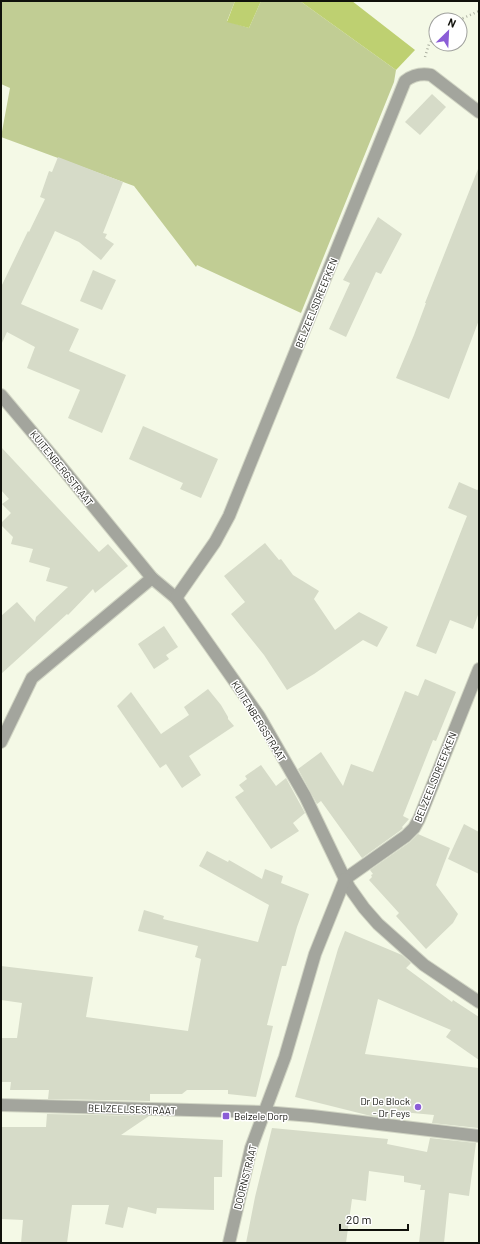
<svg xmlns="http://www.w3.org/2000/svg" width="480" height="1244" font-family="Barlow,sans-serif">
	<style>
		.green { fill: #c1cd94 }
		.forest { fill: #bed071 }
		.building { fill: #d6dbc8 }
		.lines { fill: none; stroke-linecap: round; stroke-linejoin: round }
		.minor-casing { stroke: #d0d4c3; stroke-width: 14 }
		.path { stroke: #adb1a2; stroke-width: 2.5; stroke-dasharray: 1 3; stroke-linecap: butt }
		.minor { stroke: #a3a59d; stroke-width: 12 }
		.poi-dot { fill: #8b5dd7; stroke: #fff; stroke-width: 1.5 }
		.labels { text-anchor: middle; dominant-baseline: central; stroke-width: 3; stroke-linejoin: round; paint-order: stroke }
		.street-label { font-size: 10px; fill: #10110b; stroke: #fff }
		.poi-label { font-size: 10px; fill: #10110b; stroke: #fff; text-anchor: end }
	</style>
	<rect width="100%" height="100%" fill="#f4f9e6"/>
	<!-- green -->
	<path class="green" d="M1,1H235L227,21L249,28L261,1H300L396,70L394,82L301,313L197,265L196,267L134,186L1,137L10,88L1,84Z"/>
	<!-- forest -->
	<g class="forest">
		<path d="M235,1H261L249,28L227,22Z"/>
		<path d="M300,1H352L415,50L396,70Z"/>
	</g>
	<!-- building -->
	<g class="building">
		<path d="M432,94L446,107L420,135L405,122Z"/>
		<path d="M58,157L123,182L103,233L107,234L105,238L114,244L101,260L79,242L55,231L21,304L79,329L69,351L126,375L102,433L68,418L80,390L27,368L35,347L7,332L1,345V287L28,231L29,232L45,199L40,197L49,171L52,172Z"/>
		<path d="M478,169H479V320L449,399L396,378L414,335L426,303H425Z"/>
		<path d="M378,217L402,234L381,274L376,272L346,337L329,329L350,283L343,280Z"/>
		<path d="M93,270L116,280L102,310L80,301Z"/>
		<path d="M143,426L218,459L201,498L180,489L183,483L129,459Z"/>
		<path d="M1,447L99,552L108,544L128,566L95,593L93,589L68,615L67,614L1,674V616L17,602L35,622L36,617L68,587L46,581L50,568L29,562L33,549L11,544L13,537L1,525V523L11,513L2,504L9,499L1,490Z"/>
		<path d="M459,482L477,490L479,489V612L473,629L450,620L436,654L416,646L467,516L448,508Z"/>
		<path d="M265,543L279,560L281,559L293,575L319,591L314,599L335,630L359,612L388,627L377,647L363,640L314,674L287,690L264,655L231,614L245,602L224,576Z"/>
		<path d="M164,626L178,647L166,655L169,659L154,669L138,644Z"/>
		<path d="M425,679L456,692L436,741L433,740L403,816L409,819L402,827L403,828L401,830L362,858L321,801L317,804L298,769L321,752L343,786L351,764L373,772L405,691L418,696Z"/>
		<path d="M208,689L221,705L228,717V719L234,726L189,756L201,775L182,788L166,764L160,768L117,706L131,692L161,734L189,715L184,707Z"/>
		<path d="M261,765L276,786L286,778L305,813L293,823L299,831L271,849L235,797L244,791L239,785L247,779L245,776Z"/>
		<path d="M464,824L479,832V874L448,859Z"/>
		<path d="M418,834L450,848L436,885L458,914L453,923L426,949L396,916L399,913L369,880L372,877L371,875L373,874L370,870L410,842Z"/>
		<path d="M207,851L228,862L229,860L262,879L265,869L283,876L281,883L309,894L297,927L286,966H282L267,1025L273,1026L256,1097L228,1094V1090H187L182,1094H150V1101L48,1099L49,1090H10L11,1082H1V1038H17L22,1003L1,1000V966L93,977L86,1017L188,1031L201,959L195,957L198,946L138,931L144,910L164,916L163,919L258,942L269,905L199,866Z"/>
		<path d="M345,931L402,955L411,963L406,968L452,1002L453,1000L479,1017V1060L446,1037L451,1030L378,999L365,1054L479,1068V1118L478,1128L432,1123L434,1115L391,1111L390,1118L371,1116L295,1097L338,949Z"/>
		<path d="M47,1114L149,1116L121,1135L223,1140L222,1177H214V1210L157,1208L156,1214L128,1207L123,1228L105,1224L109,1205H72L67,1243H21L23,1220L1,1219V1127H46Z"/>
		<path d="M272,1128L388,1139L387,1144L427,1152L430,1138L476,1143L469,1196L449,1193L444,1243H419L425,1190H420L421,1185L404,1182V1176L369,1171L366,1201L352,1199L346,1243H246L255,1197Z"/>
	</g>
	<g class="lines">
		<!-- minor casing -->
		<g class="minor-casing">
			<g id="minor">
				<path d="M1,395L54,458L152,578L176,598L259,716L305,796L342,873L349,887L364,908L378,924L424,965L479,1002"/>
				<path d="M176,598L215,542L229,516L405,81C413,75 421,73 431,75L479,112"/>
				<path d="M1,742L32,678L152,578"/>
				<path d="M345,879L406,836L414,828L419,819L479,669"/>
				<path d="M1,1105L264,1112L312,1116L479,1136"/>
				<path d="M229,1243L251,1148L285,1057L315,954L345,879"/>
			</g>
		</g>
		<!-- path -->
		<g class="path">
			<path d="M459,20L479,11"/>
			<path d="M425,57L429,44L436,35"/>
		</g>
		<!-- minor -->
		<use href="#minor" class="minor"/>
	</g>
	<!-- markers -->
	<g class="poi-dot">
		<circle cx="418" cy="1107" r="4"/>
		<rect x="222" y="1112" width="8" height="8" rx="2"/>
	</g>
	<g class="labels">
		<!-- street labels -->
		<g class="street-label">
			<text transform="translate(316 303) rotate(-68)">BELZEELSDREEFKEN</text>
			<text transform="translate(62 468) rotate(51)">KUITENBERGSTRAAT</text>
			<text transform="translate(259 721) rotate(58)">KUITENBERGSTRAAT</text>
			<text transform="translate(435 777) rotate(-68)">BELZEELSDREEFKEN</text>
			<text transform="translate(132 1109) rotate(2)">BELZEELSESTRAAT</text>
			<text transform="translate(245 1177) rotate(-76)">DOORNSTRAAT</text>
		</g>
		<!-- poi labels -->
		<g class="poi-label">
			<text x="410" y="1101">Dr De Block<tspan x="410" dy="12">- Dr Feys</tspan></text>
			<text x="234" y="1116" text-anchor="start">Belzele Dorp</text>
		</g>
	</g>
	<!-- border -->
	<rect width="480" height="1244" fill="none" stroke="#10110b" stroke-width="4"/>
	<!-- north arrow -->
	<g transform="translate(448 32) rotate(24)"><circle r="19" fill="#ffffff" stroke="#9fa09d"/>
	<path d="M0-3L7 15L0 10L-7 15Z" fill="#8b5dd7"/>
	<text y="-6" font-size="11" font-weight="bold" text-anchor="middle" fill="#10110b">N</text>
	</g>
	<!-- scale -->
	<path d="M340 1224v6h68v-6" fill="none" stroke="#10110b" stroke-width="2"/>
	<text x="346" y="1224" font-size="12" fill="#10110b" stroke="#ffffff" stroke-width="3" paint-order="stroke">20 m</text>
</svg>
